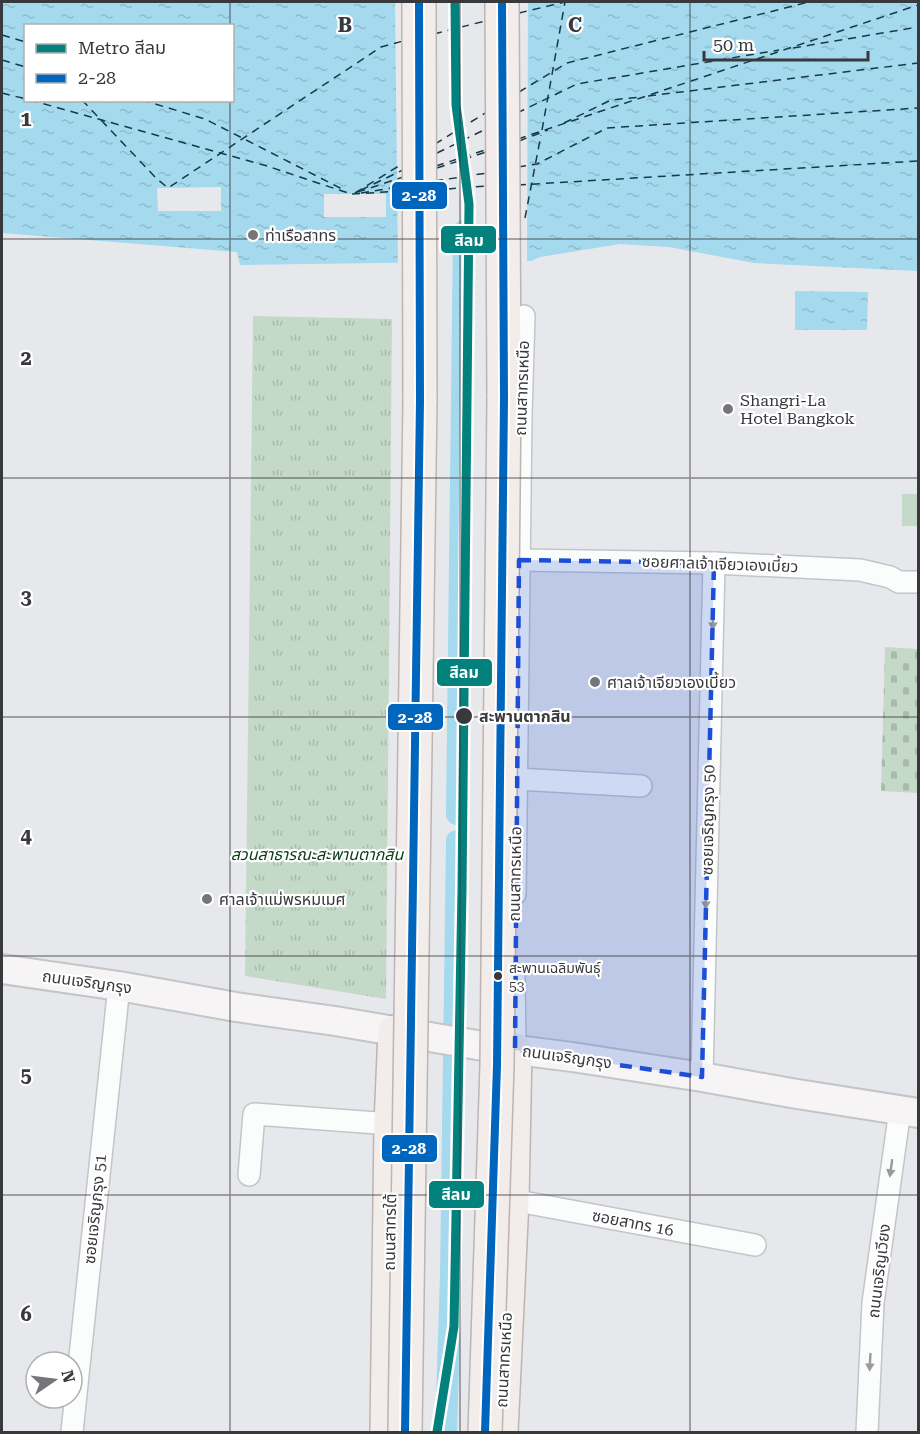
<svg xmlns="http://www.w3.org/2000/svg" width="920" height="1434" font-family="'Roboto Serif','Noto Sans Thai',serif">
	<style>
		.grass { fill: #c4d9c7 }
		.cemetery { fill: url(#cemetery-stones) }
		.park { fill: url(#park-tufts) }
		.water { fill: url(#water-ripples); fill-rule: evenodd }
		.pier { fill: #e7e8ec }
		.lines { fill: none; stroke-linecap: round; stroke-linejoin: round }
		.canal { stroke: #a4d9ee; stroke-width: 22 }
		.ferry { stroke: #173a47; stroke-width: 1.5; stroke-dasharray: 8 6; stroke-linecap: butt }
		.minor-casing { stroke: #c4c5c8; stroke-width: 24 }
		.secondary-casing { stroke: #c4c5c8; stroke-width: 32 }
		.primary-casing { stroke: #beb4b2; stroke-width: 36 }
		.minor { stroke: #fbfcfc; stroke-width: 21 }
		.secondary { stroke: #f6f4f4; stroke-width: 28 }
		.primary { stroke: #f2ecea; stroke-width: 33 }
		.primary-bridge-casing { stroke: #beb4b2; stroke-width: 36; stroke-linecap: butt }
		.primary-bridge { stroke: #f2ecea; stroke-width: 33 }
		.bus-1-casing { stroke: #fff; stroke-width: 12 }
		.bus-1 { stroke: #0065bd; stroke-width: 8 }
		.metro-1-casing { stroke: #fff; stroke-width: 14 }
		.metro-1 { stroke: #02817d; stroke-width: 9 }
		.oneway { fill: #9a9a9c }
		.marked { fill: #1d4ed8; fill-opacity: 0.2; stroke: #1d4ed8; stroke-width: 4.5; stroke-dasharray: 12 8; stroke-linejoin: round }
		.grid { fill: none; stroke: #38393d; stroke-width: 1.5; stroke-opacity: 0.55 }
		.poi-dot { fill: #75767a; stroke: #fff; stroke-width: 2 }
		.stop-dot { fill: #38393d; stroke: #fff; stroke-width: 2 }
		.labels { text-anchor: middle; dominant-baseline: central; stroke-width: 4.5; stroke-linejoin: round; paint-order: stroke }
		.bus-label { font-size: 14px; fill: #38393d; stroke: #fff; text-anchor: start }
		.poi-label { font-size: 16px; fill: #38393d; stroke: #fff; text-anchor: start }
		.street-label { font-size: 16px; fill: #38393d; stroke: #fff }
		.stop-label { font-size: 16px; font-weight: bold; fill: #38393d; stroke: #fff; text-anchor: start }
		.park-label { font-size: 16px; font-style: italic; fill: #0b4115; stroke: #fff }
		.grid-label { font-size: 20px; text-anchor: middle; font-weight: bold; fill: #38393d; stroke: #fff; stroke-width: 4.5; stroke-linejoin: round; paint-order: stroke }
		.line-badge { stroke: #fff; stroke-width: 2 }
		.badge-label { font-size: 16px; text-anchor: middle; font-weight: bold; fill: #fff }
	</style>
	<defs>
		<pattern id="cemetery-stones" width="16" height="16" patternUnits="userSpaceOnUse" patternTransform="scale(1.5)"><rect width="16" height="16" fill="#c4d9c7"/><path d="M2 7V4a2 2 0 0 1 4 0v3zM10 15v-3a2 2 0 0 1 4 0v3z" fill="#a9bbac"/></pattern>
		<pattern id="park-tufts" width="24" height="20" patternUnits="userSpaceOnUse" patternTransform="scale(1.5)"><rect width="24" height="20" fill="#c4d9c7"/><path d="M3 7l-1-3M5 7V3M7 7l1-3M15 17l-1-3M17 17v-4M19 17l1-3" fill="none" stroke="#a9bbac"/></pattern>
		<pattern id="water-ripples" width="26" height="14" patternUnits="userSpaceOnUse" patternTransform="scale(1.5)"><rect width="26" height="14" fill="#a4d9ee"/><path d="M2 4q2-2 4 0t4 0M15 11q2-2 4 0t4 0" fill="none" stroke="#8ebbcd"/></pattern>
	</defs>
	<rect width="100%" height="100%" fill="#e7e8ec"/>
	<!-- grass -->
	<rect class="grass" x="902" y="494" width="16" height="32"/>
	<!-- cemetery -->
	<path class="cemetery" d="M885,647L918,649V793L881,791Z"/>
	<!-- park -->
	<path class="park" d="M253,316L392,319L386,999L245,976Z"/>
	<!-- water -->
	<g class="water">
		<path d="M2,2H918V271L754,263L669,247L620,244L540,257L531,261L240,265L237,252L2,233ZM26,26H232V100H26Z"/>
		<path d="M795,291L868,292L867,330H795Z"/>
	</g>
	<!-- pier -->
	<g class="pier">
		<path d="M395,2H528L527,264L398,266Z"/>
		<path d="M221,187V211H158L157,188Z"/>
		<rect x="324" y="194" width="62" height="23"/>
	</g>
	<g class="lines">
		<!-- canal -->
		<g class="canal">
			<path d="M457,814L464,231"/>
			<path d="M446,1432L451,1275L457,841"/>
		</g>
		<!-- ferry -->
		<g class="ferry">
			<path d="M519,13L565,2"/>
			<path d="M434,34L485,21"/>
			<path d="M2,35L26,42"/>
			<path d="M793,48L918,27"/>
			<path d="M2,60L26,67"/>
			<path d="M519,92L567,63L809,2"/>
			<path d="M2,93L26,99"/>
			<path d="M648,96L918,63"/>
			<path d="M30,100L267,166L351,194"/>
			<path d="M82,100L156,178L168,188L381,47L403,41"/>
			<path d="M142,100L205,119L346,191"/>
			<path d="M517,113L577,84L779,50"/>
			<path d="M564,123L611,100L641,97"/>
			<path d="M542,130L565,2"/>
			<path d="M518,139L918,5"/>
			<path d="M519,141L548,130"/>
			<path d="M435,144L487,112"/>
			<path d="M437,153L486,129"/>
			<path d="M436,166L488,149"/>
			<path d="M518,167L537,164L607,128L918,108"/>
			<path d="M437,168L486,152"/>
			<path d="M435,181L487,173"/>
			<path d="M518,185L918,161"/>
			<path d="M361,190L403,170"/>
			<path d="M434,190L486,186"/>
			<path d="M402,191L352,194L403,177"/>
			<path d="M355,193L402,164"/>
			<path d="M361,193L404,186"/>
			<path d="M525,218L541,135"/>
		</g>
		<!-- minor casing -->
		<g class="minor-casing">
			<g id="minor">
				<path d="M519,560L714,563L860,570L890,577L899,582H918"/>
				<path d="M517,779L641,786"/>
				<path d="M515,894L521,415L524,316"/>
				<path d="M514,976L515,1050"/>
				<path d="M702,1077L714,563"/>
				<path d="M249,1175L254,1114L391,1124"/>
				<path d="M512,1200L755,1245"/>
				<path d="M72,1432L119,986"/>
				<path d="M867,1432L873,1303L900,1110"/>
			</g>
		</g>
		<!-- secondary casing -->
		<g class="secondary-casing">
			<path id="secondary" d="M2,969L119,986L236,1007L335,1021L477,1045L572,1057L702,1077L791,1093L918,1113"/>
		</g>
		<!-- primary casing -->
		<g class="primary-casing">
			<g id="primary">
				<path d="M419,2L420,401"/>
				<path d="M502,2L504,398"/>
				<path d="M387,1432L391,1124L395,1032"/>
				<path d="M501,1432L512,1200L515,1050"/>
			</g>
		</g>
		<!-- minor -->
		<use href="#minor" class="minor"/>
		<!-- secondary -->
		<use href="#secondary" class="secondary"/>
		<!-- primary -->
		<use href="#primary" class="primary"/>
		<!-- primary-bridge casing -->
		<g class="primary-bridge-casing">
			<g id="primary-bridge">
				<path d="M405,1432L420,401"/>
				<path d="M485,1432L497,1065L504,398"/>
			</g>
		</g>
		<!-- primary-bridge -->
		<use href="#primary-bridge" class="primary-bridge"/>
		<!-- bus-1 casing -->
		<g class="bus-1-casing">
			<g id="bus-1">
				<path d="M405,1432L420,401L419,2"/>
				<path d="M485,1432L497,1065L504,398L502,2"/>
			</g>
		</g>
		<!-- bus-1 -->
		<use href="#bus-1" class="bus-1"/>
		<!-- metro-1 casing -->
		<g class="metro-1-casing">
			<path id="metro-1" d="M437,1432L454,1326L462,889L469,204L456,105L455,2"/>
		</g>
		<!-- metro-1 -->
		<use href="#metro-1" class="metro-1"/>
	</g>
	<!-- one-way arrows -->
	<defs><path id="oneway-solid" d="M-6-.8H1V-3.2L6.5 0L1 3.2V.8H-6Z" transform="scale(1.5)"/></defs>
	<g class="oneway">
		<use href="#oneway-solid" transform="translate(713 621) rotate(91)"/>
		<use href="#oneway-solid" transform="translate(706 900) rotate(91)"/>
		<use href="#oneway-solid" transform="translate(891 1168) rotate(98)"/>
		<use href="#oneway-solid" transform="translate(870 1362) rotate(93)"/>
	</g>
	<!-- marked area -->
	<path class="marked" d="M519,560L714,563L702,1077L515,1050Z"/>
	<!-- grid -->
	<path class="grid" d="M230,2V26M460,2V1432M690,2V1432M230,100V1432M2,239H918M2,478H918M2,717H918M2,956H918M2,1195H918"/>
	<!-- markers -->
	<g class="poi-dot">
		<circle cx="253" cy="235" r="6"/>
		<circle cx="728" cy="409" r="6"/>
		<circle cx="595" cy="682" r="6"/>
		<circle cx="207" cy="899" r="6"/>
	</g>
	<g class="stop-dot">
		<circle cx="464" cy="716" r="9"/>
		<circle cx="498" cy="976" r="5"/>
	</g>
	<g class="labels">
		<!-- bus labels -->
		<g class="bus-label">
			<text x="509" y="968">สะพานเฉลิมพันธุ์<tspan x="509" dy="18">53</tspan></text>
		</g>
		<!-- poi labels -->
		<g class="poi-label">
			<text x="265" y="235">ท่าเรือสาทร</text>
			<text x="740" y="400">Shangri-La<tspan x="740" dy="18">Hotel Bangkok</tspan></text>
			<text x="607" y="682">ศาลเจ้าเจียวเองเบี้ยว</text>
			<text x="219" y="899">ศาลเจ้าแม่พรหมเมศ</text>
		</g>
		<!-- street labels -->
		<g class="street-label">
			<text transform="translate(522 388) rotate(-88)">ถนนสาทรเหนือ</text>
			<text transform="translate(720 564) rotate(2)">ซอยศาลเจ้าเจียวเองเบี้ยว</text>
			<text transform="translate(708 820) rotate(-89)">ซอยเจริญกรุง 50</text>
			<text transform="translate(515 874) rotate(-89)">ถนนสาทรเหนือ</text>
			<text transform="translate(87 982) rotate(8)">ถนนเจริญกรุง</text>
			<text transform="translate(567 1057) rotate(8)">ถนนเจริญกรุง</text>
			<text transform="translate(95 1209) rotate(-84)">ซอยเจริญกรุง 51</text>
			<text transform="translate(633 1223) rotate(11)">ซอยสาทร 16</text>
			<text transform="translate(390 1232) rotate(-89)">ถนนสาทรใต้</text>
			<text transform="translate(879 1271) rotate(-83)">ถนนเจริญเวียง</text>
			<text transform="translate(504 1360) rotate(-87)">ถนนสาทรเหนือ</text>
		</g>
		<!-- stop labels -->
		<g class="stop-label">
			<text x="479" y="716">สะพานตากสิน</text>
		</g>
		<!-- park labels -->
		<g class="park-label">
			<text x="317" y="854">สวนสาธารณะสะพานตากสิน</text>
		</g>
	</g>
	<g class="grid-label">
		<text x="345" y="32">B</text>
		<text x="575" y="32">C</text>
		<text x="26" y="126">1</text>
		<text x="26" y="365">2</text>
		<text x="26" y="604">3</text>
		<text x="26" y="843">4</text>
		<text x="26" y="1082">5</text>
		<text x="26" y="1321">6</text>
	</g>
	<g class="line-badge">
		<rect x="391" y="181" width="57" height="29" rx="6" fill="#0065bd"/>
		<rect x="440" y="225" width="57" height="29" rx="6" fill="#02817d"/>
		<rect x="436" y="658" width="57" height="29" rx="6" fill="#02817d"/>
		<rect x="387" y="703" width="57" height="28" rx="6" fill="#0065bd"/>
		<rect x="381" y="1134" width="57" height="29" rx="6" fill="#0065bd"/>
		<rect x="428" y="1180" width="57" height="29" rx="6" fill="#02817d"/>
	</g>
	<g class="badge-label">
		<text x="419" y="201">2-28</text>
		<text x="469" y="246">สีลม</text>
		<text x="464" y="678">สีลม</text>
		<text x="415" y="723">2-28</text>
		<text x="409" y="1154">2-28</text>
		<text x="456" y="1200">สีลม</text>
	</g>
	<!-- border -->
	<rect width="920" height="1434" fill="none" stroke="#38393d" stroke-width="6"/>
	<!-- legend -->
	<rect x="24" y="24" width="210" height="78" fill="#ffffff" stroke="#afb0b1" stroke-width="1.5"/>
	<rect x="36" y="44" width="30" height="9" fill="#02817d" stroke="#afb0b1" stroke-width="1.5"/>
	<text x="78" y="54" font-size="18" fill="#38393d">Metro สีลม</text>
	<rect x="36" y="74" width="30" height="9" fill="#0065bd" stroke="#afb0b1" stroke-width="1.5"/>
	<text x="78" y="84" font-size="18" fill="#38393d">2-28</text>
	<!-- north arrow -->
	<g transform="translate(54 1380) rotate(76)"><circle r="28" fill="#ffffff" stroke="#afb0b1" stroke-width="1.5"/>
	<path d="M0-4.5L10 22L0 15L-10 22Z" fill="#75767a"/>
	<text y="-9" font-size="16" font-weight="bold" text-anchor="middle" fill="#38393d">N</text>
	</g>
	<!-- scale -->
	<path d="M704 51v9h164v-9" fill="none" stroke="#38393d" stroke-width="3"/>
	<text x="713" y="51" font-size="18" fill="#38393d" stroke="#ffffff" stroke-width="4.5" paint-order="stroke">50 m</text>
</svg>
